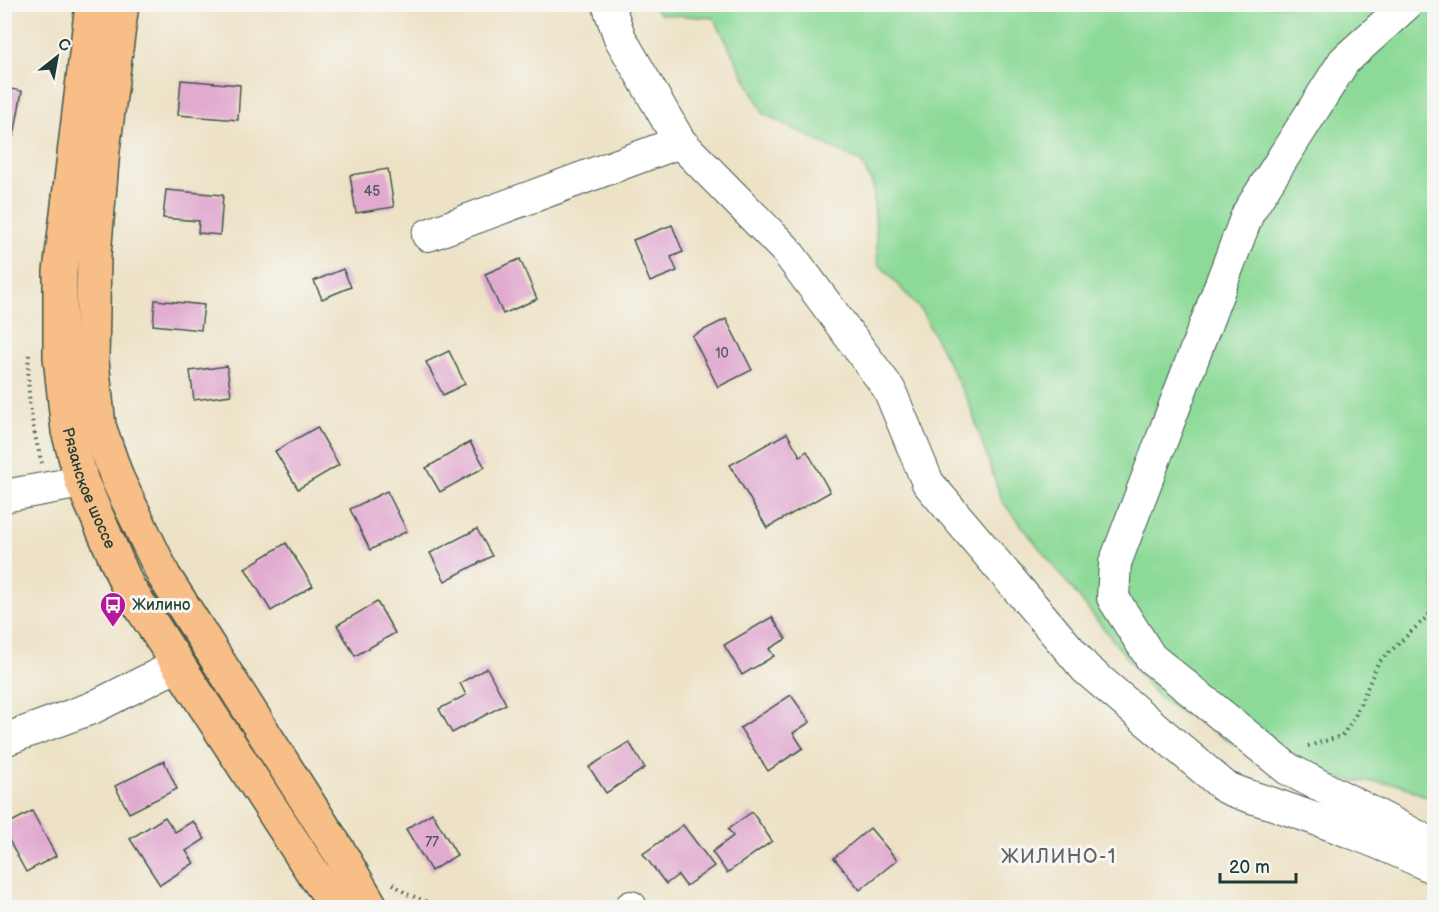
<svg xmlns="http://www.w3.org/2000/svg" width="1439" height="912" font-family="'Balsamiq Sans',sans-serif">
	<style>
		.green { fill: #8dda98; stroke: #568c66; stroke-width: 1.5 }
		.building { fill: #e1abd0 }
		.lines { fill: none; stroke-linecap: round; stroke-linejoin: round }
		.minor-casing { stroke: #3e564a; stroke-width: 34 }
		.major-casing { stroke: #3e564a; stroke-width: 36 }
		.path { stroke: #3e564a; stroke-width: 4; stroke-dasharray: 1.5 4.5; stroke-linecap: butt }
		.minor { stroke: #fff; stroke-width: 32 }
		.major { stroke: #f7be87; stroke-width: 33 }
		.labels { text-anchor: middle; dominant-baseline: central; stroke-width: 6; stroke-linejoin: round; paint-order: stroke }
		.number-label { font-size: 14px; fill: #50585b }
		.street-label { font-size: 16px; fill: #1f3d34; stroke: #f6f6f2 }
		.poi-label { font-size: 16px; fill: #1f3d34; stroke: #f6f6f2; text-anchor: start }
		.quarter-label { font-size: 20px; letter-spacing: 1.5px; fill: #63646b; stroke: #f6f6f2 }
	</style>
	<rect width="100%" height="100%" fill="#f6f6f2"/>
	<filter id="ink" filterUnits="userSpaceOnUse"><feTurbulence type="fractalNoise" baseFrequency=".0167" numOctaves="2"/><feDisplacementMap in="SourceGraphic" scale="12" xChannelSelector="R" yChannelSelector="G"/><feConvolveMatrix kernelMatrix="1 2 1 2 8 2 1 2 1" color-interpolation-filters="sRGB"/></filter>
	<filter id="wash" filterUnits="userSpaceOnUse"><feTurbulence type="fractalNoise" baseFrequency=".008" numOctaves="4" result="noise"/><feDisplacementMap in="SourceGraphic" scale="24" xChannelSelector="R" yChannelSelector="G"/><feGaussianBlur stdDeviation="1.35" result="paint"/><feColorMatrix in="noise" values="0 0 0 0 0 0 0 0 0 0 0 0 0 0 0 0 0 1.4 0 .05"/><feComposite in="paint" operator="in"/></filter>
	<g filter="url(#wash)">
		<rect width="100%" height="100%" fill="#ede2c6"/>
		<!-- green -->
		<path class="green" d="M653,5H1434V800L1399,784L1347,780L1251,754L1159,698L1002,501L969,403L921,310L878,263L873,185L861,162L764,114L714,18L660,14Z"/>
		<g id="blocks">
			<!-- building -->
			<g class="building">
				<path d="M4,4H10L7,32H4Z"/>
				<path d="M181,80L240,85L238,120L178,115Z"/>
				<path d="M4,88L22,91L14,136L4,135Z"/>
				<path d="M388,169L394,207L356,213L350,175Z"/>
				<path d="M166,190L223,195L220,235L198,233L199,221L163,218Z"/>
				<path d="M672,225L683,252L671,257L677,271L650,282L633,240Z"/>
				<path d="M520,259L537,299L503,314L485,274Z"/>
				<path d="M343,269L351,287L322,299L314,281Z"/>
				<path d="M155,300L204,305L201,330L153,325Z"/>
				<path d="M726,319L752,370L718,387L692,336Z"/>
				<path d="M449,351L465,384L443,395L426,362Z"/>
				<path d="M227,366L231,395L194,400L190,371Z"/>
				<path d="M317,427L339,465L298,489L275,451Z"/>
				<path d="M787,433L800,456L807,451L830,492L767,528L730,465Z"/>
				<path d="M470,442L485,467L440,492L426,468Z"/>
				<path d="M387,491L407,531L370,550L350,509Z"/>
				<path d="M477,529L492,556L445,581L430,553Z"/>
				<path d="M286,543L313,586L271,611L245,568Z"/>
				<path d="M377,602L395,633L355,656L337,625Z"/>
				<path d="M772,617L786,639L769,649L774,656L742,675L724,645Z"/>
				<path d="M487,668L506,704L452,733L439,709L466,695L460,683Z"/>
				<path d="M791,695L810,722L793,733L803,748L768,771L740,728Z"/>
				<path d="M629,742L645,768L606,793L589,767Z"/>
				<path d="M164,761L177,789L129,813L115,786Z"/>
				<path d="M32,811L56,856L26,872L4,831V826Z"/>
				<path d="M752,812L772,841L727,873L712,852L733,836L728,829Z"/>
				<path d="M432,813L457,855L431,871L406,829Z"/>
				<path d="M165,817L175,832L193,821L205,839L186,851L194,863L160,885L130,839Z"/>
				<path d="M683,825L714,866L686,886L678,875L666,884L643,854Z"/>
				<path d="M870,828L897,860L860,890L834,858Z"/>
			</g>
		</g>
	</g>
	<g filter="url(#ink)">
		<use href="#blocks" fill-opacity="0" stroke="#3e564a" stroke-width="1.5"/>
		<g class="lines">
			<!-- minor casing -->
			<g class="minor-casing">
				<g id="minor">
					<path d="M608,4L620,38L680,142L786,250L889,389L928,483L1086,669L1225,787C1242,795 1259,799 1276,805C1330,824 1384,843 1434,868"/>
					<path d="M1407,4L1344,61L1248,213L1115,563L1113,598L1151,658L1288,769L1434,845"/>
					<path d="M428,235L680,142"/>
					<path d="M4,496L82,482"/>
					<path d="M4,740L92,708L178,665"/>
					<path d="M631,908V907"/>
				</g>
			</g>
			<!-- major casing -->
			<g class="major-casing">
				<g id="major">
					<path id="s1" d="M92,4L60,272V357L68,431L82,482L128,587L313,873L339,908"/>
					<path d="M122,4L103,150L94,255L92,361L99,426L117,478L164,576L340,853L372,908"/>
				</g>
			</g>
			<!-- path -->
			<g class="path">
				<path d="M29,355C26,390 32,429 42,463"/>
				<path d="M1308,746L1342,736L1355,716L1378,663L1434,610"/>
				<path d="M393,884L407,894L444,908"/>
			</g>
			<!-- minor -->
			<use href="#minor" class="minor"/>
			<!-- major -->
			<use href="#major" class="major"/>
		</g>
	</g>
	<!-- icons -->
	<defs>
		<g id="bus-pin" transform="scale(1.35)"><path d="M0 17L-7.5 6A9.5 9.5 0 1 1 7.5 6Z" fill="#b5179e" stroke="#f6f6f2"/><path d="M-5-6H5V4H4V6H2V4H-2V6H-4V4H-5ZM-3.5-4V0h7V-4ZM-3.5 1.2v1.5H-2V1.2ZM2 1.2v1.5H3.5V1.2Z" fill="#fff"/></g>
	</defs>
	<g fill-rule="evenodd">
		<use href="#bus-pin" x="113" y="605"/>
	</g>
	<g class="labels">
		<!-- number labels -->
		<g class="number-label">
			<text x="372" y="191">45</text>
			<text x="722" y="353">10</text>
			<text x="432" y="842">77</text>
		</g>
		<!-- street labels -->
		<g class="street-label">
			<text stroke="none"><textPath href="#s1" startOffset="490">Рязанское шоссе</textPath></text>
		</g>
		<!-- poi labels -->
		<g class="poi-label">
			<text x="132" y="605">Жилино</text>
		</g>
		<!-- quarter labels -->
		<g class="quarter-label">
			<text x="1059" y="857">ЖИЛИНО-1</text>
		</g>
	</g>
	<!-- margin -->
	<rect width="1439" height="912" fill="none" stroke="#f6f6f2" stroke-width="24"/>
	<!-- north arrow -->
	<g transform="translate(57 57) rotate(31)" stroke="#f6f6f2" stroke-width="4.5" paint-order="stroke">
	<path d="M0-4.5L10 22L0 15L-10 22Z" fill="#1f3d34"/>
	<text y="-9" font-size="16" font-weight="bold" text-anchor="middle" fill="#1f3d34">С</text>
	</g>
	<!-- scale -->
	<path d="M1220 873v9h76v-9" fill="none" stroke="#1f3d34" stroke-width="3"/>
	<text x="1229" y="873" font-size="18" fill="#1f3d34" stroke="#f6f6f2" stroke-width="4.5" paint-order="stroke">20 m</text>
</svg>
